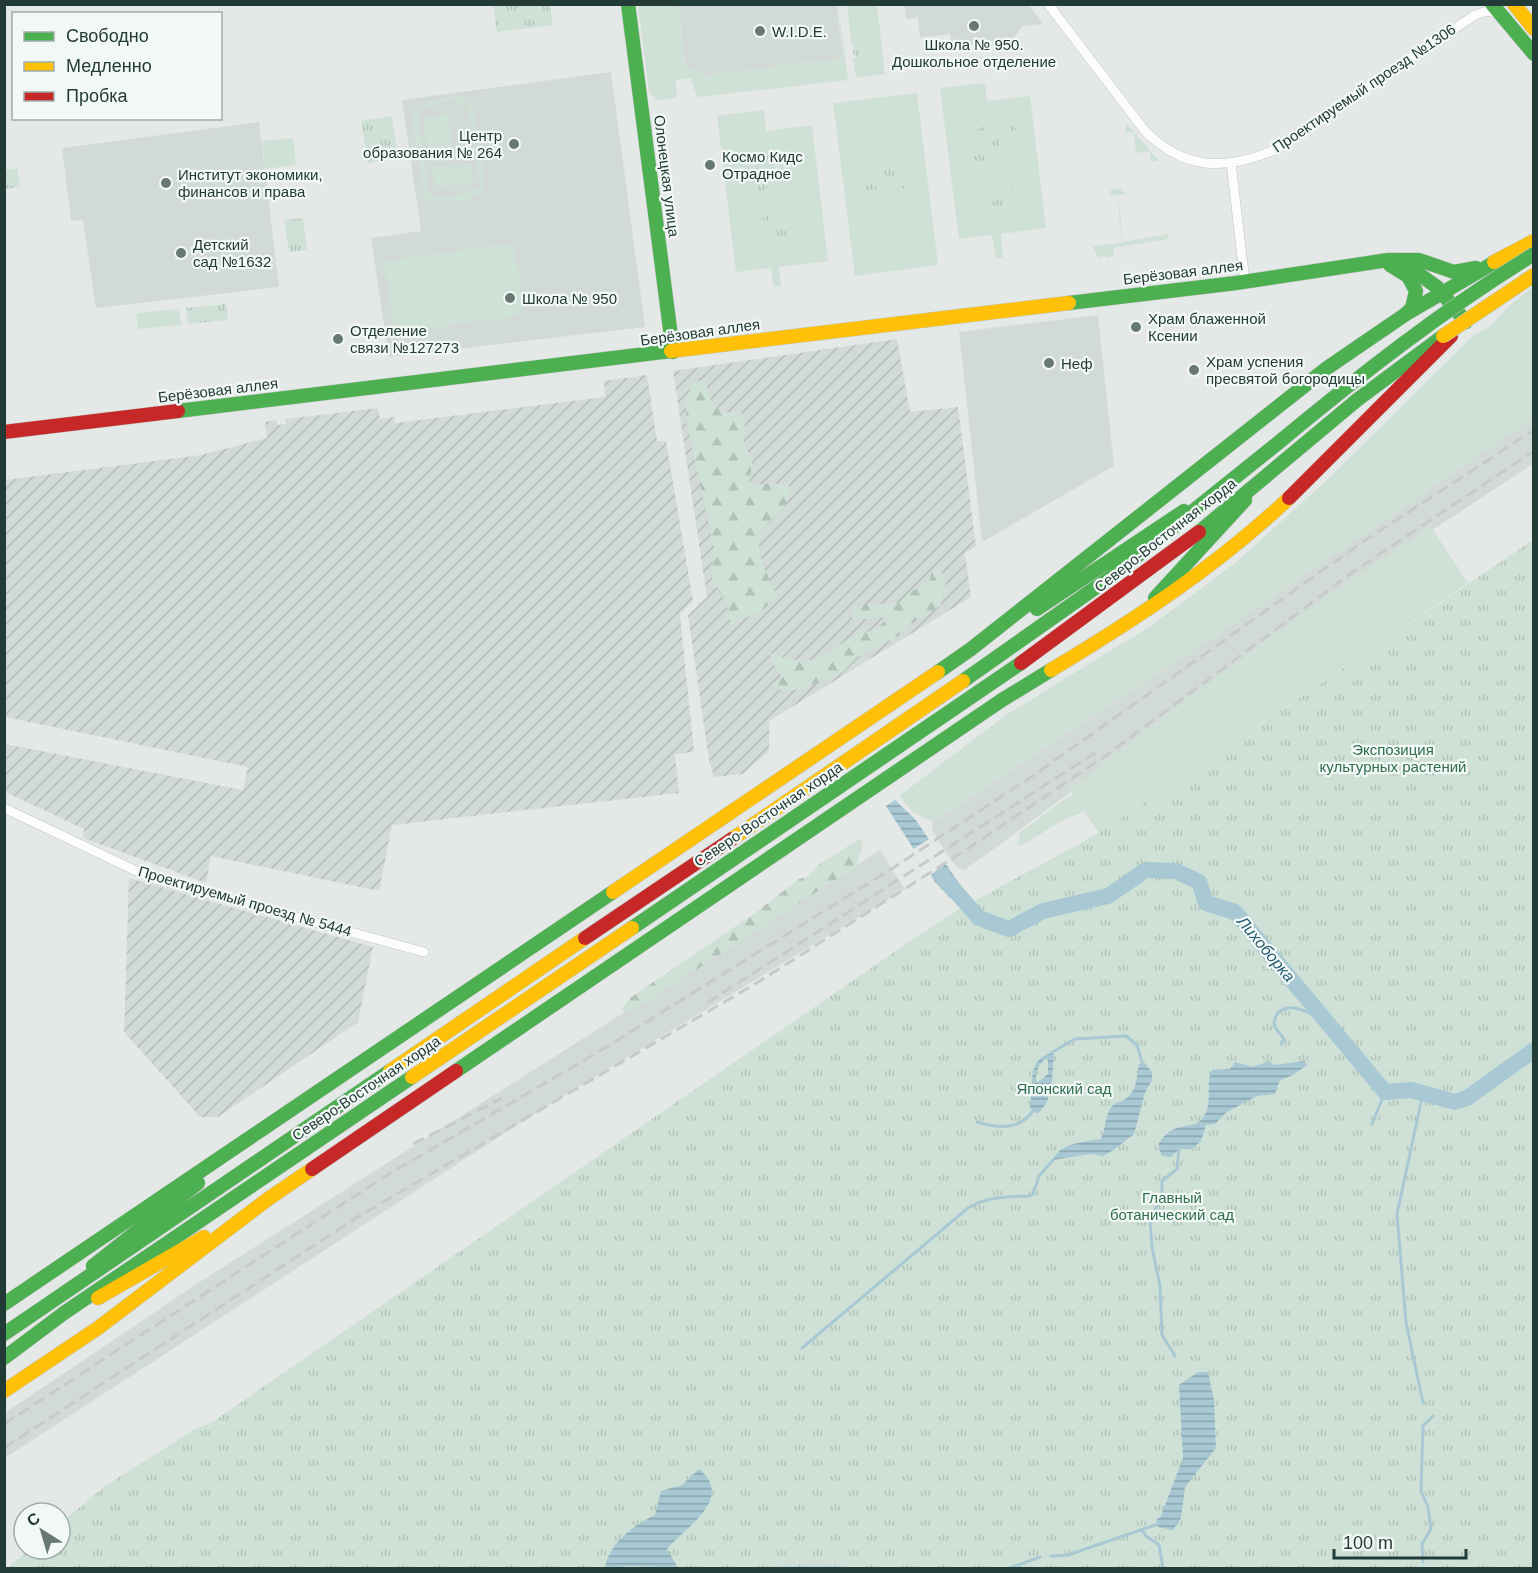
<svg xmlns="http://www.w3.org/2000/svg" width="1538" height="1573" font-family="Helvetica,sans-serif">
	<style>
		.built { fill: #d2dad7 }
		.industrial { fill: url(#industrial-furrows) }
		.green { fill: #cfe1d6; fill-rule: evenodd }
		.forest { fill: url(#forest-firs) }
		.park { fill: url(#park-tufts) }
		.water { fill: url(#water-rules); fill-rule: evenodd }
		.pier { fill: #e4e9e7 }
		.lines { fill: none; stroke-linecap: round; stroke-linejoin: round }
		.stream { stroke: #a8c9d4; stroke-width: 3 }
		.river { stroke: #a8c9d4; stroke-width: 16 }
		.street-casing { stroke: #c1c6c4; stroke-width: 10 }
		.fast-casing { stroke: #c0c6c4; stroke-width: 15 }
		.slow-casing { stroke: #c0c6c4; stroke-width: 15 }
		.jam-casing { stroke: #c0c6c4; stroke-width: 15 }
		.street { stroke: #fbfcfb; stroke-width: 9 }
		.fast { stroke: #4caf50; stroke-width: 14 }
		.slow { stroke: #ffc107; stroke-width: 14 }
		.jam { stroke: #c62828; stroke-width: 14 }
		.rail { stroke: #c7caca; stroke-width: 3; stroke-dasharray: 12 6; stroke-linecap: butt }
		.fast-bridge-casing { stroke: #bdc5c3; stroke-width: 15; stroke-linecap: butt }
		.slow-bridge-casing { stroke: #bdc5c3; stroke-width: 15; stroke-linecap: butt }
		.fast-bridge { stroke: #4caf50; stroke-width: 14 }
		.slow-bridge { stroke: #ffc107; stroke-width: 14 }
		.poi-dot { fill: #677875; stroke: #f2f8f6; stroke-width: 2 }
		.labels { text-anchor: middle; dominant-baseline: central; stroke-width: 4.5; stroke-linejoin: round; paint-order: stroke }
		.poi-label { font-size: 15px; fill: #233b37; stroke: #f2f8f6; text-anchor: start }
		.street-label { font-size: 15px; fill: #233b37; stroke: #f2f8f6 }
		.park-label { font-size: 15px; fill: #316e50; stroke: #f2f8f6 }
		.water-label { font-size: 16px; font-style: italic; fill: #225b72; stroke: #f2f8f6 }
	</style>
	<defs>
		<pattern id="industrial-furrows" width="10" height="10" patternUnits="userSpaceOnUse" patternTransform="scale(1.5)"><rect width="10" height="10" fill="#d2dad7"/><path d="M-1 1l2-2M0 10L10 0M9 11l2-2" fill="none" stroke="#b4bcb9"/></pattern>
		<pattern id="forest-firs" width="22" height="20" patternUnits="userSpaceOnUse" patternTransform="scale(1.5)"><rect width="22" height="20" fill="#cfe1d6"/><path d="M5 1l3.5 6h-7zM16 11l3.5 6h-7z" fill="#b1c2b8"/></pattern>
		<pattern id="park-tufts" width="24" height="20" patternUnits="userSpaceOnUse" patternTransform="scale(1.5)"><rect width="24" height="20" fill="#cfe1d6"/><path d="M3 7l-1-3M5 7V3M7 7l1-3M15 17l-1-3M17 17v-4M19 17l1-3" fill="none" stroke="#b1c2b8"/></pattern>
		<pattern id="water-rules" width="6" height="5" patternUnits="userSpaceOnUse" patternTransform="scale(1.5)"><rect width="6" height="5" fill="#a8c9d4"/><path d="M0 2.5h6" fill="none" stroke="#88a4ad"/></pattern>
	</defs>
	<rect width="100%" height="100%" fill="#e4e9e7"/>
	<!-- built -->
	<g class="built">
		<path d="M678,5H837L843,58L702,76L685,63Z"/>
		<path d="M904,5H1029L1043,24L1022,26L1013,39L952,47L950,34L920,38L918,18L906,19Z"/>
		<path d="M611,72L645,327L389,357L371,238L421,231L402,100Z"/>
		<path d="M259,122L279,287L96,308L83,220L71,221L62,148Z"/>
		<path d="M1098,315L1114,466L982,542L959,332Z"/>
		<path d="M1533,418V464L1359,578L987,854L964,870L956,867L932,831L933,822L1252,611Z"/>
		<path d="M880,850L905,889L542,1109L5,1458V1413L198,1283Z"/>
	</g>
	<!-- industrial -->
	<g class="industrial">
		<path d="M897,339L910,412L958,407L976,546L965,553L971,597L769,721V751L743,774L714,777L709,760L688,615L707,597L673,371Z"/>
		<path d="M647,375L657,441H666L693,601L680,614L694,752L675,754L679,793L392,825L379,891L211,856L206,883L83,838L84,829L5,792V744L243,790L248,767L5,717V480L201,455L267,438L265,422L276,420L278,425L286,424V419L378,408L380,419L394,417L395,423L605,397L604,381Z"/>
		<path d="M129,878L373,947L358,1022L218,1117H200L124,1032Z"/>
	</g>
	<!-- green -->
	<g class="green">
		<path d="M638,5H678L685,63L702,76L843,58L838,5L848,80L697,97L691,78L676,80L677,98L656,100L649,91Z"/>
		<path d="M877,5L885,74L856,78L853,58L867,56L866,45L852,46L847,6Z"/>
		<path d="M985,83L987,101L1030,96L1046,228L1001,234L1003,258L996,259L992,235L959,239L940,88ZM1007,127H1014L1017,131L1016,138L1010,142L1002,135ZM997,133L1001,142L989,164L971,156ZM1001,182C1015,187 1018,200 1007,210L986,204L984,195L988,187Z"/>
		<path d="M917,93L938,265L855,276L833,103Z"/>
		<path d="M456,96L466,100L474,108L486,189C470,202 444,206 425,198L412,117C424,100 436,99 456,96ZM454,101L464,104L469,111L480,185C467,196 443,201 429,193L419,118C427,103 438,103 454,101Z"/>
		<path d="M764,110L766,131L812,125L828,261L779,267L781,286L774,287L771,268L736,272L717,116ZM782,154H794L796,159L791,167H786L780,163ZM776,163L777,173L767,184L766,190L752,193L748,189L749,179ZM778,210L787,214L791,222L771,239L764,233L761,224L769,212Z"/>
		<path d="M448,114L454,157L429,160L423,117Z"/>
		<path d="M1126,123L1159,161H1160L1151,162L1150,151L1136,153L1134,132L1125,133Z"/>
		<path d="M293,138L296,165L265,169L262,141Z"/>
		<path d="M469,163L472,182L436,187L433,168Z"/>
		<path d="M1121,188L1126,194L1118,195L1123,242L1168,234L1169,239L1113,248L1114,257L1106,258L1105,255L1098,258L1093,246L1122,243L1117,195L1108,196L1111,190Z"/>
		<path d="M514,243L524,315L394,333L384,261Z"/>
		<path d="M1533,287V418L1252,611L933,822L914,813L899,796L1006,715L1149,627L1234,564L1326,481L1475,334L1488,328L1510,305Z"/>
		<path d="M179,309L181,325L138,329L136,313Z"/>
		<path d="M1431,527L1468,583L1099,833L1083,810L1080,814C1057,819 1040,838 1018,846L1020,832C1039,820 1054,804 1073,795L1070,790C1187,698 1305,607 1431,527Z"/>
	</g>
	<!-- forest -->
	<g class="forest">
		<path d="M705,379C710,401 711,416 740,411L745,419L744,442L752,463L749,482C760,488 775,480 789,486C795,509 767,516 761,533C754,553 768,576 776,593C771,611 746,617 731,624L726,601L712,581L714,547L686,420V401L692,383Z"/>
		<path d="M938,568C949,580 946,592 940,606L911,624L897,637L857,657L843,672L801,689L783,691L772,684L780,679L781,675L770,659V653C813,668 817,659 852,637C856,634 861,634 865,633C872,631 879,625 886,621L884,618L853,620L851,612L863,604L900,603L909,593L929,582L931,573Z"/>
		<path d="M859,839L863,842L857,866L643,1004L626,1013L621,1010L630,998L755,913L799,879L807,877L818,865Z"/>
	</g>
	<!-- park -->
	<g class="park">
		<path d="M493,5H550L553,25L497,32Z"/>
		<circle cx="860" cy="51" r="7"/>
		<path d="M392,116L398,159L368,163L361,121Z"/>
		<circle cx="1010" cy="134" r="8"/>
		<path d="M983,127L997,132C1005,147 994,156 987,167L981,169L971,163L972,154L968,144L974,131Z"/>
		<circle cx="788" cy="160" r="8"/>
		<path d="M760,153L774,158L777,173L764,192L755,195L748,189C746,175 741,157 760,153Z"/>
		<path d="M902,164L905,188L891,193L890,188L861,191L858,170Z"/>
		<path d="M17,168L20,187L5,189V170Z"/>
		<circle cx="999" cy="197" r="15"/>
		<circle cx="777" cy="225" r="15"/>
		<path d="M303,218L307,250L289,252L284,220Z"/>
		<path d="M226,304L228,320L188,324L186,308Z"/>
		<path d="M1533,540V1568H7L30,1549H60V1524L105,1486L195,1429L211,1423L919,935L958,910L1099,833Z"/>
	</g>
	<!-- water -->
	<g class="water">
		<path d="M895,800L915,819L963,889L951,899L935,882L886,806Z"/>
		<path d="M1051,1053L1054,1054C1052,1073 1054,1101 1038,1113L1032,1112L1030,1107C1034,1087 1026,1060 1051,1053ZM1048,1058V1074L1037,1083C1034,1074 1038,1062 1048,1058Z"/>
		<path d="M1269,1061L1274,1065L1305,1061L1307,1065L1293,1075L1280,1080L1275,1094L1257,1096L1227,1112L1215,1124L1206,1125L1201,1141L1192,1149H1179L1171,1157L1162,1156L1158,1145C1172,1120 1190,1130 1201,1120C1215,1105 1204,1085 1212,1070L1230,1069L1235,1062L1253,1067Z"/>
		<path d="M1144,1062L1152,1072V1080L1145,1093L1134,1134L1115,1149L1103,1156L1091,1154L1053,1160C1060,1142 1086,1142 1101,1139C1106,1128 1104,1118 1111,1108C1114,1102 1117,1103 1122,1101C1138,1093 1136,1077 1139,1064Z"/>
		<path d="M1198,1372H1208L1214,1400L1216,1448L1185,1487L1181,1518L1173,1530L1158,1527L1156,1520L1161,1516L1183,1458L1179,1385Z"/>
		<path d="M699,1469C736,1499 683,1529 667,1549L678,1568L633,1566L605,1568C610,1542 632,1527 655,1515L661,1491L682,1485Z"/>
	</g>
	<!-- pier -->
	<path class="pier" d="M931,838L948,863L928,877L910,851Z"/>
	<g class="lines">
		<!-- stream -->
		<g class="stream">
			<path d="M1281,1044L1284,1039C1281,1034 1277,1031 1275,1027C1273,1022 1275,1017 1278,1013C1290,1000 1310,1014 1323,1020"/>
			<path d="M1051,1053L1075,1039L1126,1036L1137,1045L1142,1062"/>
			<path d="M1423,1093L1397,1214L1406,1322L1423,1403"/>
			<path d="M977,1122C996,1128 1019,1130 1032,1112"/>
			<path d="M1372,1124L1385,1092"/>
			<path d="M802,1348L968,1208C988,1196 1006,1197 1029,1196L1033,1194L1039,1176L1053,1160"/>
			<path d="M1175,1356L1162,1335L1160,1286L1152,1247L1150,1220L1162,1196V1181L1177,1169L1179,1148"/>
			<path d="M1142,1530L1146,1536L1159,1545L1163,1568"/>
			<path d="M1051,1556L1068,1555L1158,1524"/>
			<path d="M1423,1562L1422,1544L1431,1529L1428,1507L1421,1491L1423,1426L1433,1416"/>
			<path d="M779,1568H842"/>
			<path d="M1010,1568L1040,1557"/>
		</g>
		<!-- river -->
		<path class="river" d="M942,876L979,918L1009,929L1043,911L1108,896L1146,870L1176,871L1199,882L1206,903L1235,912L1385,1092L1411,1090L1455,1102L1467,1098L1534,1050"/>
		<!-- street casing -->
		<g class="street-casing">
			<g id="street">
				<path d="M1048,4L1145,131C1184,170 1225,171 1274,150L1475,15L1487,11L1498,13"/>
				<path d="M1231,163L1245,282"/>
				<path d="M4,808L151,878L424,952"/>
			</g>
		</g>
		<!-- fast casing -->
		<g class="fast-casing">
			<g id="fast">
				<path d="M628,4L673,352"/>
				<path d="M1492,4L1534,54"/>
				<path d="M1399,260L1437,287L1466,322"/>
				<path d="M1390,265L1408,276L1416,291L1412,308L1406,314"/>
				<path d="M1069,303L1236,283L1388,260H1419L1454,272L1476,268"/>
				<path d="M178,411L671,351"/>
				<path d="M1199,532L1357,400L1443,336"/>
				<path d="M1155,598L1245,500"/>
				<path d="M1037,609L1184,511"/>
				<path d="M938,672L971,649L1327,368L1406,314L1502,258"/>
				<path d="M963,681L1112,576L1278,443"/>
				<path d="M632,928L1021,663"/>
				<path d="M456,1071L1002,700L1051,670"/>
				<path d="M93,1266L198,1183"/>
				<path d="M4,1304L613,892"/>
				<path d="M4,1334L390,1071"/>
				<path d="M4,1358L64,1313L412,1077"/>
			</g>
		</g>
		<!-- slow casing -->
		<g class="slow-casing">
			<g id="slow">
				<path d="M1514,4L1534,29"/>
				<path d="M1494,262L1534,241"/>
				<path d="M671,351L1069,303"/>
				<path d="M1051,670C1136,619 1217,566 1289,498"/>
				<path d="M732,839L963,681"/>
				<path d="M613,892L938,672"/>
				<path d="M390,1071L585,938"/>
				<path d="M412,1077L632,928"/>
				<path d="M98,1298L204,1237"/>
				<path d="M4,1391L98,1328L268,1199L312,1169"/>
			</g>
		</g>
		<!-- jam casing -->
		<g class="jam-casing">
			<g id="jam">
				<path d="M4,432L178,411"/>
				<path d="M1289,498L1451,336"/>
				<path d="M1021,663L1199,532"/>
				<path d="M585,938L732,839"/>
				<path d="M312,1169L456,1071"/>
			</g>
		</g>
		<!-- street -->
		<use href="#street" class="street"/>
		<!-- fast -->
		<use href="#fast" class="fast"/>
		<!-- slow -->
		<use href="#slow" class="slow"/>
		<!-- jam -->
		<use href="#jam" class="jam"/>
		<!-- rail -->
		<g class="rail">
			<path d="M707,1003L1098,751"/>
			<path d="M413,1144L502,1098"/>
			<path d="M4,1424L384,1177L595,1054L893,868L1037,773L1364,541L1534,430"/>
			<path d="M4,1448L356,1218L760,981L964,851L1104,757L1353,572L1534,451"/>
		</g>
		<!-- fast-bridge casing -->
		<g class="fast-bridge-casing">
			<path id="fast-bridge" d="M1278,443C1360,375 1443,310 1534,254"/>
		</g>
		<!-- slow-bridge casing -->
		<g class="slow-bridge-casing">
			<path id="slow-bridge" d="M1443,336L1534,275"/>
		</g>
		<!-- fast-bridge -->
		<use href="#fast-bridge" class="fast-bridge"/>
		<!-- slow-bridge -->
		<use href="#slow-bridge" class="slow-bridge"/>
	</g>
	<!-- markers -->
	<g class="poi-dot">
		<circle cx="974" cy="26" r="6"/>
		<circle cx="760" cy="31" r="6"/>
		<circle cx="514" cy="144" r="6"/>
		<circle cx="710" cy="165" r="6"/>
		<circle cx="166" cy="183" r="6"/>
		<circle cx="181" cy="253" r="6"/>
		<circle cx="510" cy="298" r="6"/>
		<circle cx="1136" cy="327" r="6"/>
		<circle cx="338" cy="339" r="6"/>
		<circle cx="1049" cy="363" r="6"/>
		<circle cx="1194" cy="370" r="6"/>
	</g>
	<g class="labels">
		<!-- poi labels -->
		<g class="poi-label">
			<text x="772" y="31">W.I.D.E.</text>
			<text x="974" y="44" text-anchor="middle">Школа № 950.<tspan x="974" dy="17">Дошкольное отделение</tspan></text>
			<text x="502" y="135" text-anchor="end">Центр<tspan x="502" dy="17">образования № 264</tspan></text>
			<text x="722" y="156">Космо Кидс<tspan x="722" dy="17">Отрадное</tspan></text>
			<text x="178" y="174">Институт экономики,<tspan x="178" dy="17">финансов и права</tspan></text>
			<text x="193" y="244">Детский<tspan x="193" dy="17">сад №1632</tspan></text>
			<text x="522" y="298">Школа № 950</text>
			<text x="1148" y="318">Храм блаженной<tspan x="1148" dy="17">Ксении</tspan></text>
			<text x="350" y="330">Отделение<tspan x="350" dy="17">связи №127273</tspan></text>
			<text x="1206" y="361">Храм успения<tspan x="1206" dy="17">пресвятой богородицы</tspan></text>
			<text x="1061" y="363">Неф</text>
		</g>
		<!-- street labels -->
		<g class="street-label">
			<text transform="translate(1364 88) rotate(-34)">Проектируемый проезд №1306</text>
			<text transform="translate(667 176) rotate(83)">Олонецкая улица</text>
			<text transform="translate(1183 272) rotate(-7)">Берёзовая аллея</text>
			<text transform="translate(700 332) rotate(-8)">Берёзовая аллея</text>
			<text transform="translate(218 390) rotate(-7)">Берёзовая аллея</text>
			<text transform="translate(1165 535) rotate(-38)">Северо-Восточная хорда</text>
			<text transform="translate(768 814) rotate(-34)">Северо-Восточная хорда</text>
			<text transform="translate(245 901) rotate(16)">Проектируемый проезд № 5444</text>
			<text transform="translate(366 1088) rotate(-34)">Северо-Восточная хорда</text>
		</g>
		<!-- park labels -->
		<g class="park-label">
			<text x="1393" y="749">Экспозиция<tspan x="1393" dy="17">культурных растений</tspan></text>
			<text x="1064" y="1088">Японский сад</text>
			<text x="1172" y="1197">Главный<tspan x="1172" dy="17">ботанический сад</tspan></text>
		</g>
		<!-- water labels -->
		<g class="water-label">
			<text transform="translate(1266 949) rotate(50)">Лихоборка</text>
		</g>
	</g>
	<!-- border -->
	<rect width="1538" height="1573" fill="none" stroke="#233b37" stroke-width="12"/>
	<!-- legend -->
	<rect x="12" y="12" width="210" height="108" fill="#f2f8f6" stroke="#9facaa" stroke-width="1.5"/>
	<rect x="24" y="32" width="30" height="9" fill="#4caf50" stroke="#9facaa" stroke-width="1.5"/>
	<text x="66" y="42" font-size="18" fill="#233b37">Свободно</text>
	<rect x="24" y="62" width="30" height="9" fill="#ffc107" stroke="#9facaa" stroke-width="1.5"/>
	<text x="66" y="72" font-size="18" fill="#233b37">Медленно</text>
	<rect x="24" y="92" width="30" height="9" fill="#c62828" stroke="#9facaa" stroke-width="1.5"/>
	<text x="66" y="102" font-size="18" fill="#233b37">Пробка</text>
	<!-- north arrow -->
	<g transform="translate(42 1531) rotate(323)"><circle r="28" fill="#f2f8f6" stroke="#9facaa" stroke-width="1.5"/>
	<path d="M0-4.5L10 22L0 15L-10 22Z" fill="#677875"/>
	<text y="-9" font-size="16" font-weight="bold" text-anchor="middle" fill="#233b37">С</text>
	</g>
	<!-- scale -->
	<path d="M1334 1549v9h132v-9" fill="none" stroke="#233b37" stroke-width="3"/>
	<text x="1343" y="1549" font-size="18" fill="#233b37" stroke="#f2f8f6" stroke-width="4.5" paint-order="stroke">100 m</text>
</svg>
